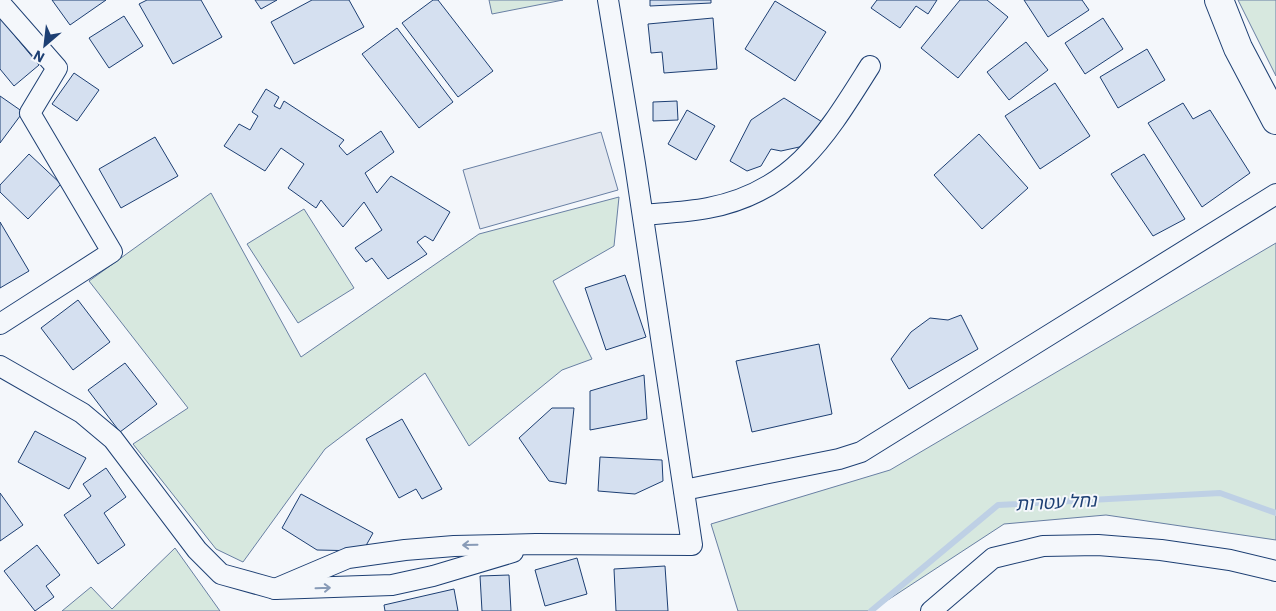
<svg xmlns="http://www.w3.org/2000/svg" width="1276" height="611" font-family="'IBM Plex Sans','Noto Sans Hebrew',sans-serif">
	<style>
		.green { fill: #d7e8df; stroke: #687fa3 }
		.parking { fill: #e3e8f0; stroke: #687fa3 }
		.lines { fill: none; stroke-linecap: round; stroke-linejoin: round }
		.stream { stroke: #bed0e5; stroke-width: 6 }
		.building { fill: #d5e0f0; stroke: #1d3f73 }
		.street-casing { stroke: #1d3f73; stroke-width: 22 }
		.secondary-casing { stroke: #1d3f73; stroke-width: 30 }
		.street { stroke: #f4f7fb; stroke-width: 20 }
		.secondary { stroke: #f4f7fb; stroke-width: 28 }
		.oneway { stroke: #889bb7 }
		.labels { text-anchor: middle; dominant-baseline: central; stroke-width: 4; stroke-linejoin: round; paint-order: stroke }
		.water-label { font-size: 18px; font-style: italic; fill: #1d3f73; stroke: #f4f7fb }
	</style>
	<rect width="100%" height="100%" fill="#f4f7fb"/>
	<!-- green -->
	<g class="green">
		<path d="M489,0H563L492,14Z"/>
		<path d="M1238,0H1276V76Z"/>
		<path d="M211,193L301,357L479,234L619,197L614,246L553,281L592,359L562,370L469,446L425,373L325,449L243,562L216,549L133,444L188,408L89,281Z"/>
		<path d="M304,209L354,288L298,323L247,244Z"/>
		<path d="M1276,243V540L1106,515L1004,524L871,611H738L711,524L890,470Z"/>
		<path d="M175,548L220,611H62L91,587L112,609Z"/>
	</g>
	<!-- parking -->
	<path class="parking" d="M601,132L618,190L480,229L463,170Z"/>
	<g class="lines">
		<!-- stream -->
		<path class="stream" d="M871,611L998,505L1220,493L1276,513"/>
	</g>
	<!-- building -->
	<g class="building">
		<path d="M52,0H106L70,25Z"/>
		<path d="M147,0H201L222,37L173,64L139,4Z"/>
		<path d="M255,0H277L261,9Z"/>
		<path d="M312,0H349L364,27L294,64L271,22Z"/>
		<path d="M433,0H438L493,71L458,97L402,23Z"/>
		<path d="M650,0H711V3L650,6Z"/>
		<path d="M877,0H937L928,14L916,6L900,28L871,8Z"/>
		<path d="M960,0H987L1008,17L958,78L921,48Z"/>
		<path d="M1024,0H1082L1089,10L1048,37Z"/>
		<path d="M775,1L826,32L795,81L745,49Z"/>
		<path d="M124,16L143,46L109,68L89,38Z"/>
		<path d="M0,18L39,65L14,86L0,69Z"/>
		<path d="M713,18L717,69L664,73L662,52L651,53L648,24Z"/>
		<path d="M1103,18L1123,49L1085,74L1065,43Z"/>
		<path d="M397,28L453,102L419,128L362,54Z"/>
		<path d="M1026,42L1048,70L1009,100L987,72Z"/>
		<path d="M1147,49L1165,80L1118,108L1100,77Z"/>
		<path d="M74,73L99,90L77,121L52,104Z"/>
		<path d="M1055,83L1090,136L1040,169L1005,116Z"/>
		<path d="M266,89L279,97L274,106L280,109L284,101L344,140L339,146L347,155L381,131L394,152L365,173L377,193L391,176L450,212L433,241L425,236L417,242L427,254L388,279L372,258L366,262L355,248L382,230L364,202L343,227L321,200L316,208L288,188L304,164L281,148L265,171L224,146L239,124L250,130L258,116L252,112Z"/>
		<path d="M0,96L23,112L0,143Z"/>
		<path d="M784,98L827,125L813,144L781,151L771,149L761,166L747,171L730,161L751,120Z"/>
		<path d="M677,101L678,120L653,121V102Z"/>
		<path d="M1183,103L1193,119L1210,110L1250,173L1202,207L1148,123Z"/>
		<path d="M687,110L715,126L696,160L668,144Z"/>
		<path d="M979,134L1028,188L982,229L934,175Z"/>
		<path d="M155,137L178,176L121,208L99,169Z"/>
		<path d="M29,154L61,184L28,219L0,192V185Z"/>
		<path d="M1144,154L1185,219L1153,236L1111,174Z"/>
		<path d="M0,222L29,271L0,288Z"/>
		<path d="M625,275L646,337L606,350L585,288Z"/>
		<path d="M78,300L110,342L73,370L41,328Z"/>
		<path d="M961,315L978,349L909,389L891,359L911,332L930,318L948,320Z"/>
		<path d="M819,344L832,414L752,432L736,361Z"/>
		<path d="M125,363L157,404L120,432L88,390Z"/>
		<path d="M644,375L647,419L590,430V391Z"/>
		<path d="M552,408H574L566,484L549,481L519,438Z"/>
		<path d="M402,419L442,489L422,499L416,489L399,498L366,439Z"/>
		<path d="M35,431L86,458L69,489L18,462Z"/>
		<path d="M600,457L662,460L663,481L635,494L598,491Z"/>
		<path d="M106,468L126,497L104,513L125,545L98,564L64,515L91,496L83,484Z"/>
		<path d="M0,493L23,525L0,541Z"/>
		<path d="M301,494L373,533L363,551L317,550L282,528Z"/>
		<path d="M37,545L60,575L46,586L54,597L35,611L4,571Z"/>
		<path d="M577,558L587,594L545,606L535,570Z"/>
		<path d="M665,566L668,611H616L614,569Z"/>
		<path d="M509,575L511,611H482L480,576Z"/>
		<path d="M454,589L458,611H385L384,605Z"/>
	</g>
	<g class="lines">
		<!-- street casing -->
		<g class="street-casing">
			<g id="street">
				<path d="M0,3L57,68L30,113L112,252L0,324"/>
				<path d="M643,215C664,213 687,212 708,208C794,192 827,134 870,66"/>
				<path d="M0,366L82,413L113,439L197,550L221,574L275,589L392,585L433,576L513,552"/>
				<path d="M684,490L839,459L861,452L1276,194"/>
				<path d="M275,589L348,558L405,550L454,546L536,544L692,545L635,164L608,0"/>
				<path d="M931,611L993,558L1043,546L1098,545L1161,550L1230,560L1276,571"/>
			</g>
		</g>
		<!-- secondary casing -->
		<g class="secondary-casing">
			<path id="secondary" d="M1219,0L1238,48L1276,120"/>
		</g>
		<!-- street -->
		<use href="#street" class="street"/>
		<!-- secondary -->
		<use href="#secondary" class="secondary"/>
	</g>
	<!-- one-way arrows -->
	<defs><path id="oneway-shaft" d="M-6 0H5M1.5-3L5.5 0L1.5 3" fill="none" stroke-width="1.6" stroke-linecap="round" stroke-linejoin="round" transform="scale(1.25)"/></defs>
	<g class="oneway">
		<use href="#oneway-shaft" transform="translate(470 545) rotate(179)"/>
		<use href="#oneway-shaft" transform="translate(323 588) rotate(-2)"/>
	</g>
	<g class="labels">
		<!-- water labels -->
		<g class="water-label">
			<text transform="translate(1056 502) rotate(-3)">נחל עטרות</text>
		</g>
	</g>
	<!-- north arrow -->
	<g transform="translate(45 45) rotate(208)" stroke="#f4f7fb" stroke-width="4" paint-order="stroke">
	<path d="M0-4L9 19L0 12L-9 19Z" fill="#1d3f73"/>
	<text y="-8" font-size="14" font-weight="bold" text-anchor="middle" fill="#1d3f73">N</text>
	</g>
</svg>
